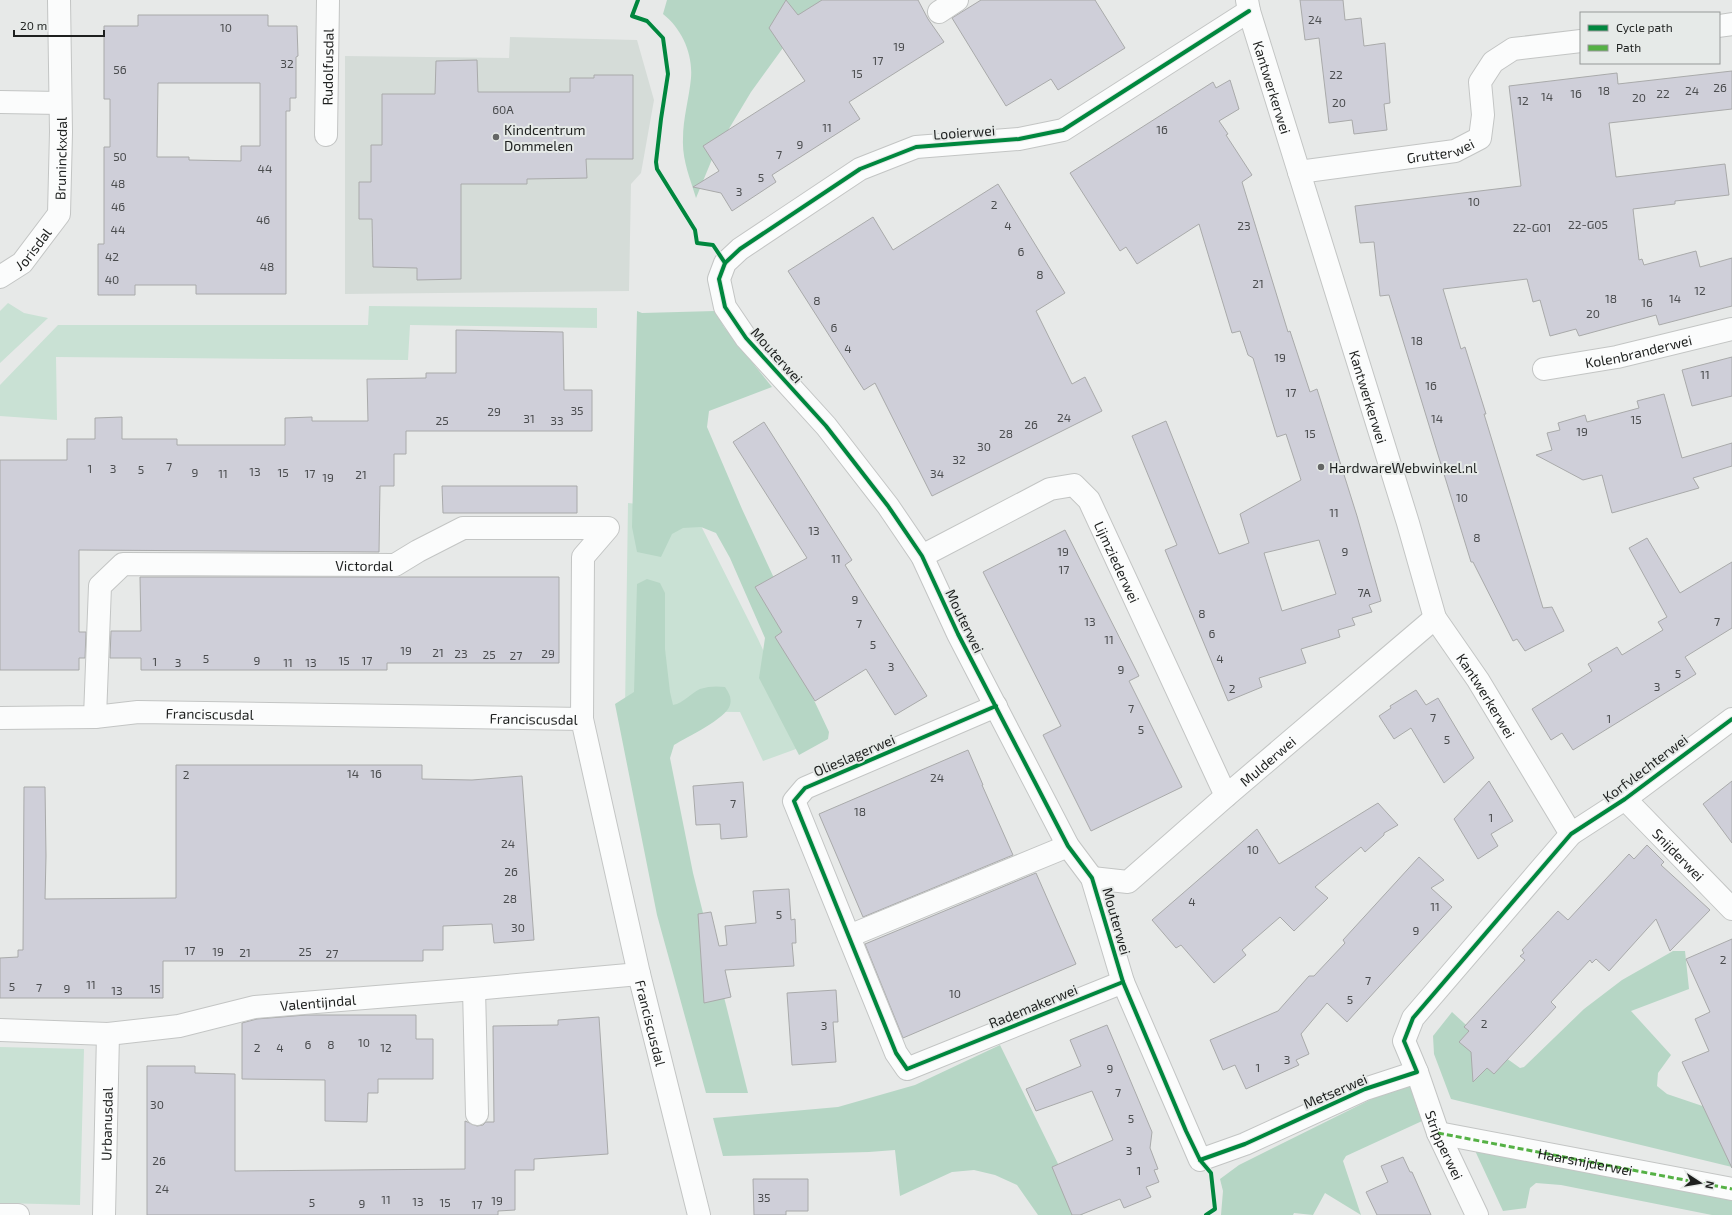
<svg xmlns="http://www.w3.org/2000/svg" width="1732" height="1215" font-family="'Exo 2',sans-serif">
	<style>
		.built { fill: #d5dcd8 }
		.green { fill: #c9e1d4 }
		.forest { fill: #b6d6c5 }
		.building { fill: #cfcfd9; stroke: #a9aaaa; fill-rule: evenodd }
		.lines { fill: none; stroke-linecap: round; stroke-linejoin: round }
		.minor-casing { stroke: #c3c5c4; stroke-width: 24 }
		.minor { stroke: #fbfcfc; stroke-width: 22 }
		.quiet { stroke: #55b145; stroke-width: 3; stroke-dasharray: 6 3; stroke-linecap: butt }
		.cycleway-casing { stroke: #e6eae8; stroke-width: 6 }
		.cycleway { stroke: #00873e; stroke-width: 4 }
		.poi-dot { fill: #646665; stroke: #e6eae8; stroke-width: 1.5 }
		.labels { text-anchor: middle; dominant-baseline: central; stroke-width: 4; stroke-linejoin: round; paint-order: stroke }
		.number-label { font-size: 12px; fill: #4a4c4e }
		.street-label { font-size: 14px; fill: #1e201f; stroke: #e6eae8 }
		.poi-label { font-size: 14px; fill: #1e201f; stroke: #e6eae8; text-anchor: start }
	</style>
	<rect width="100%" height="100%" fill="#e7e9e8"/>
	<!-- built -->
	<path class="built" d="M510,37L637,40L654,100L641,173L631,184L629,291L345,294V56L509,58Z"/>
	<!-- green -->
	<g class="green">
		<path d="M8,303L24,313L48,318L0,363V311Z"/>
		<path d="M369,306L597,308V328L410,325L408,360L56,357L57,420L0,416V385L58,325H368Z"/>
		<path d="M628,503L693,510L758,639L807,745L763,761L740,712L625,711Z"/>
		<path d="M0,1047L84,1049L80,1205L0,1203Z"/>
	</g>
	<!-- forest -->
	<g class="forest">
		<path d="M667,0H822L801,23L751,92L715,152L696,198C690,178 682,160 683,139C683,118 689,99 691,78C693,54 682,29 663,14Z"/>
		<path d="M637,311L642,313L715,311L724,327L772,387L709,411L707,427L742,509L793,619L788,645L829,732L828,739L799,755L759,678L765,638L730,558L716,533L701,527L683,528L672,534L661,557L637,552L632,527Z"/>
		<path d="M647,579L660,583L665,593V649L670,692L673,705C684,703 691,693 700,689C709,686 717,686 725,687C729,693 732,698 730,705C726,719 687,737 674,745L670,758L693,873L748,1093H706L657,915L615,704L634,692L637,584Z"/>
		<path d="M1673,951H1685L1689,989L1631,1011L1671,1055L1658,1073L1657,1086L1667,1094L1732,1116V1167L1451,1099L1434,1054L1433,1036L1452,1012L1488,1045L1520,1068L1524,1067L1584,1009L1622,980Z"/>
		<path d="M1000,1045L1083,1215H1038L1017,1185L995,1175L974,1170L952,1172L900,1196L895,1150L869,1152L723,1156L713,1118L838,1107L915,1085Z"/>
		<path d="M1408,1081L1433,1116L1346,1156L1343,1161L1361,1215L1325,1193L1313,1215L1294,1213L1293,1215H1221L1223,1191L1220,1179L1239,1165Z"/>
		<path d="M1465,1129L1732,1191V1215H1712L1561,1185L1536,1183L1530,1188L1526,1208L1503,1211Z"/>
	</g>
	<!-- building -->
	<g class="building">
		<path d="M786,0L798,15L822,0H918L928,19L944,42L849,102L860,119L772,175L776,182L732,211L721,193L693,187L719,171L703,146L805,81L769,28Z"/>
		<path d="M981,0H1095L1125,48L1058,90L1051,79L1006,106L952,18Z"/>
		<path d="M1300,0H1343L1345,20L1361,18L1364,46L1385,43L1390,103L1384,104L1387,130L1354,134L1352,120L1329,123L1319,38L1305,40Z"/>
		<path d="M138,15H268V26H297L298,56L296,57V98H290V111H286V294H196V285H135V295H98V244H104V147H110V99H104V26H138ZM158,83H260V146H241V161L189,160V157H157Z"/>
		<path d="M477,60L478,92H570V78H594V75H633V159H586L587,178L527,179V184H461V279L417,280V268L373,267L372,219H359V182H371V145H382V94H435L436,61Z"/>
		<path d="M1732,71V109L1609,123L1616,177L1725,164L1729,195L1675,201V204L1633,209L1639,260L1642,259L1644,265L1696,251L1700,267L1732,258V306L1659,325L1656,315L1579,336L1576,329L1550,336L1540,300L1533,302L1527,279L1443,289L1461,349L1465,347L1486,414H1484L1543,608L1552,607L1564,631L1525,651L1517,639L1513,641L1473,562H1471L1389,295L1380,296L1374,242L1360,243L1355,206L1521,186L1509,86L1617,73L1618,84Z"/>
		<path d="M1230,80L1239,109L1219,121L1228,134L1226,135L1252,175L1242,182L1288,332L1290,331L1310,392L1317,389L1357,516L1381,601L1369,605L1372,612L1352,618L1355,625L1338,630L1340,637L1301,649L1306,663L1259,678L1262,687L1228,701L1165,550L1177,545L1132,436L1166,421L1219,554L1249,543L1240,514L1301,480L1286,434L1277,437L1253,358L1248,355L1240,331L1232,333L1199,224L1137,264L1126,247L1120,251L1070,173L1213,82L1216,88ZM1319,540L1336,594L1282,611L1264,553Z"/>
		<path d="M998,184L1065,293L1036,311L1072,384L1085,377L1102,411L932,496L875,383L864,390L788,271L873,217L893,250Z"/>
		<path d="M456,330L563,332L564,390H592V431H406V454H394V486H380L379,552L79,550V632H86L85,658H79V670H0V460H67V439H95V418L122,417V439H177V445H285V418L312,417V421H368L367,379L426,378V373H456Z"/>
		<path d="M1732,357V396L1692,406L1682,370Z"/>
		<path d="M1664,394L1682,458L1732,443V466L1693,478L1699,488L1612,513L1602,475L1583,480L1536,455L1552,450L1547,433L1560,430L1558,423L1585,415L1587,422L1639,408L1637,401Z"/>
		<path d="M764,422L852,560L845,565L927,696L895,715L866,669L815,701L775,637L782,632L755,587L807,558L733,442Z"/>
		<path d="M442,486H577V513H443Z"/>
		<path d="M1065,530L1139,676L1129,681L1182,787L1091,831L1043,735L1061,726L983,572Z"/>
		<path d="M1647,538L1680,593L1732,562V628L1685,657L1696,674L1573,750L1562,733L1551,740L1532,709L1592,671L1588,664L1617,647L1622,655L1663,630L1658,622L1667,617L1629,548Z"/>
		<path d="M140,577H559V663H387V670H141V658H110L111,631H141Z"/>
		<path d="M1416,690L1426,705L1438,698L1474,758L1444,783L1411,728L1394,739L1379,716L1391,708L1390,706Z"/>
		<path d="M968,750L983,785H982L1013,855L863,917L819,814Z"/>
		<path d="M176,765H422V779L472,780L522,776L534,940L494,943L492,924L443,926V950H423V961H163V998H0V958L18,957V950H23L24,787H45L46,856L45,899L176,898Z"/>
		<path d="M1489,781L1513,821L1491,834L1498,846L1478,859L1454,819Z"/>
		<path d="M1732,781V843L1703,804Z"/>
		<path d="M743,782L747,837L721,839L720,824L696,825L693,786Z"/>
		<path d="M1378,803L1398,825L1384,833V835L1365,852L1361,847L1315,887L1328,898L1294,931L1280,917L1242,950L1246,955L1214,983L1181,945L1176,948L1152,920L1257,829L1279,864Z"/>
		<path d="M1647,845L1664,862L1661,865L1710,910L1670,951L1656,919L1609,971L1596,959L1592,963L1590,960L1551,1002L1556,1007L1494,1074L1487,1068L1473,1082L1471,1052L1459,1042L1469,1031L1464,1027L1525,960L1520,956L1524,953L1522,950L1558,911L1568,920L1629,854L1634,859Z"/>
		<path d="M1419,857L1444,880L1431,888L1452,907L1347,1022L1327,1003L1301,1034L1309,1054L1296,1060L1299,1065L1246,1089L1235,1065L1223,1070L1210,1040L1278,1011L1309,976H1314L1345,943L1343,940Z"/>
		<path d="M1036,873L1076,964L903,1038L865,944Z"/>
		<path d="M789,889L791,920L795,919L796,943H792L794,966L725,970L731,997L704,1003L698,914L711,912L719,946L727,945L725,926L756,923L753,891Z"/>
		<path d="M1732,939V1168L1682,1062L1709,1051L1695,1019L1710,1012L1686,959Z"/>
		<path d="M836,990L838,1022H833L836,1062L792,1065L787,993Z"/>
		<path d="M306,1015H416V1039H433V1079H378V1093H368L367,1122L325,1121V1080L242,1079V1023L257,1019Z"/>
		<path d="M599,1017L608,1154L534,1159V1170H515V1210L498,1211V1215H147V1066H195V1073L235,1074V1171L465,1169V1121L477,1126L483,1125L486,1122H494L493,1026L558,1025V1020Z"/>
		<path d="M1107,1025L1152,1132L1150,1148L1158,1169L1154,1170L1159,1182L1146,1187L1151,1197L1124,1208L1120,1199L1080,1215H1072L1052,1167L1113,1140L1092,1091L1036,1111L1026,1089L1081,1066L1070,1040Z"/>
		<path d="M1403,1157L1410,1172H1412L1431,1215H1377L1366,1192L1388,1182L1381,1166Z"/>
		<path d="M753,1179H808V1211H786V1215H754Z"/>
	</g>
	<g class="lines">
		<!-- minor casing -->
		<g class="minor-casing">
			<g id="minor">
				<path id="s1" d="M1247,0L1249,11L1408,523L1435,618L1478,680L1571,834"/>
				<path d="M939,12L957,0"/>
				<path d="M1719,26L1732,24"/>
				<path d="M0,102L60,103"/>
				<path id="s2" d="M326,135L328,0"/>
				<path id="s3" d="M1299,172L1455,151L1480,138L1483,115L1480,82L1493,62L1513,49L1581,41"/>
				<path id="s4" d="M0,277L22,263L59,214L61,132L59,0"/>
				<path id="s5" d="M1544,369L1617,357L1732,329"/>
				<path id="s6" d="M922,556L1050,489L1074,485L1089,500L1226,796"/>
				<path d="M996,706L805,788L794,801L896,1053L907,1069L1123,982L1200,1160L1245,1144L1365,1089L1417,1072L1404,1041L1413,1018L1571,834L1625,799L1732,719"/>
				<path id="s7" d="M95,717L100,586L123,564L395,565L418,551L463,528H608L583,557L582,719"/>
				<path id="s8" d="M0,718L95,717L138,712L582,719L639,974L699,1215"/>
				<path id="s9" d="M1625,799L1732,909"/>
				<path id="s10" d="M1092,878L1128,882L1226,796L1435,618"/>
				<path d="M849,936L1068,846"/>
				<path d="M1123,982L1092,878L1068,846L958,634L922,556L888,506L826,426L746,338L725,307L719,279L725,263L740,249L860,169L916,147L1019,139L1063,130L1249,11"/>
				<path d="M474,989L477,1114"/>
				<path id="s11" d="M0,1030L108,1034L179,1026L255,1007L474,989L639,974"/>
				<path id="s12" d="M1417,1072L1438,1133L1477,1215"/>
				<path id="s13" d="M1438,1133L1732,1189"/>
				<path d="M0,1215H18"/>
				<path id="s14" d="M104,1215L108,1034"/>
			</g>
		</g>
		<!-- minor -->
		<use href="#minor" class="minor"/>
		<!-- quiet -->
		<path class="quiet" d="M1438,1133L1732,1189"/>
		<!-- cycleway casing -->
		<g class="cycleway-casing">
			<g id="cycleway">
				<path d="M638,0L632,16L647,21L663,38L668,74L661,119L656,162L657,169L695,230L697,243L713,245L725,263"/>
				<path d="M996,706L805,788L794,801L896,1053L907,1069L1123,982L1186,1131L1200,1160L1211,1173L1215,1209L1206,1215"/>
				<path d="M1123,982L1092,878L1068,846L958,634L922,556L888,506L826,426L746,338L725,307L719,279L725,263L740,249L860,169L916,147L1019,139L1063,130L1249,11"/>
				<path d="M1200,1160L1245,1144L1365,1089L1417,1072L1404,1041L1413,1018L1571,834L1625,799L1732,719"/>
			</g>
		</g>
		<!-- cycleway -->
		<use href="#cycleway" class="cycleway"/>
	</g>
	<!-- markers -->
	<g class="poi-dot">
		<circle cx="496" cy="137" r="4"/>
		<circle cx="1321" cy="467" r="4"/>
	</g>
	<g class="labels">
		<!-- number labels -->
		<g class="number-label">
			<text x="1315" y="19">24</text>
			<text x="226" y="27">10</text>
			<text x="899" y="46">19</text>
			<text x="878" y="60">17</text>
			<text x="287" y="63">32</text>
			<text x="120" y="69">56</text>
			<text x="857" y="73">15</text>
			<text x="1336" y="74">22</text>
			<text x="1720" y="87">26</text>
			<text x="1604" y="90">18</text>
			<text x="1692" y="90">24</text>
			<text x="1576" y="93">16</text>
			<text x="1663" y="93">22</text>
			<text x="1547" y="96">14</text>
			<text x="1639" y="97">20</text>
			<text x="1523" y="100">12</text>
			<text x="1339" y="102">20</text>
			<text x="503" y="109">60A</text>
			<text x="827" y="127">11</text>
			<text x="1162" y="129">16</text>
			<text x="800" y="144">9</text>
			<text x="779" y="154">7</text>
			<text x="120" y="156">50</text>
			<text x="265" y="168">44</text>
			<text x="761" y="177">5</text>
			<text x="118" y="183">48</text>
			<text x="739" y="191">3</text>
			<text x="1474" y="201">10</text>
			<text x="994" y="204">2</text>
			<text x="118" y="206">46</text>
			<text x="263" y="219">46</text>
			<text x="1588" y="224">22-G05</text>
			<text x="1008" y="225">4</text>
			<text x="1244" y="225">23</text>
			<text x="1532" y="227">22-G01</text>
			<text x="118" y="229">44</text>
			<text x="1021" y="251">6</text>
			<text x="112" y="256">42</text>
			<text x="267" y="266">48</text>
			<text x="1040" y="274">8</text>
			<text x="112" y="279">40</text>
			<text x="1258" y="283">21</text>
			<text x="1700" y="290">12</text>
			<text x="1611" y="298">18</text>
			<text x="1675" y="298">14</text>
			<text x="817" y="300">8</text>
			<text x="1647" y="302">16</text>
			<text x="1593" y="313">20</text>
			<text x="834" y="327">6</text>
			<text x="1417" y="340">18</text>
			<text x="848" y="348">4</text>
			<text x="1280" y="357">19</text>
			<text x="1705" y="374">11</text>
			<text x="1431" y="385">16</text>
			<text x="1291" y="392">17</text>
			<text x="577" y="410">35</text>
			<text x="494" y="411">29</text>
			<text x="1064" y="417">24</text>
			<text x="529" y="418">31</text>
			<text x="1437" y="418">14</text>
			<text x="1636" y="419">15</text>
			<text x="442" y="420">25</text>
			<text x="557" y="420">33</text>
			<text x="1031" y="424">26</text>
			<text x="1582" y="431">19</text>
			<text x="1006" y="433">28</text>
			<text x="1310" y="433">15</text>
			<text x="984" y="446">30</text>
			<text x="959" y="459">32</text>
			<text x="169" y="466">7</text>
			<text x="90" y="468">1</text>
			<text x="113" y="468">3</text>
			<text x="141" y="469">5</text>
			<text x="255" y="471">13</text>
			<text x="195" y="472">9</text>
			<text x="283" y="472">15</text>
			<text x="223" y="473">11</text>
			<text x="310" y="473">17</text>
			<text x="937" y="473">34</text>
			<text x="361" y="474">21</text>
			<text x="328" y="477">19</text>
			<text x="1462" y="497">10</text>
			<text x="1334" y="512">11</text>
			<text x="814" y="530">13</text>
			<text x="1477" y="537">8</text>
			<text x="1063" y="551">19</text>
			<text x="1345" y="551">9</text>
			<text x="836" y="558">11</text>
			<text x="1064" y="569">17</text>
			<text x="1364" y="592">7A</text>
			<text x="855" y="599">9</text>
			<text x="1202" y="613">8</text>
			<text x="1090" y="621">13</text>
			<text x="1717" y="621">7</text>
			<text x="859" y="623">7</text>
			<text x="1212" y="633">6</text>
			<text x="1109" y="639">11</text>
			<text x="873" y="644">5</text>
			<text x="406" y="650">19</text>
			<text x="438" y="652">21</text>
			<text x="461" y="653">23</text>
			<text x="548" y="653">29</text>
			<text x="489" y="654">25</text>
			<text x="516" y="655">27</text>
			<text x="206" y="658">5</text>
			<text x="1220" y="658">4</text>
			<text x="257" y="660">9</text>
			<text x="344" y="660">15</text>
			<text x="367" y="660">17</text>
			<text x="155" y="661">1</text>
			<text x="178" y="662">3</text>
			<text x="288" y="662">11</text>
			<text x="311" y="662">13</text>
			<text x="891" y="666">3</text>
			<text x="1121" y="669">9</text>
			<text x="1678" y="673">5</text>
			<text x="1657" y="686">3</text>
			<text x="1232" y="688">2</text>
			<text x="1131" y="708">7</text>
			<text x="1433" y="717">7</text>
			<text x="1609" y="718">1</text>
			<text x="1141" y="729">5</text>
			<text x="1447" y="739">5</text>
			<text x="353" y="773">14</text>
			<text x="376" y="773">16</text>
			<text x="186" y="774">2</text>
			<text x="937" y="777">24</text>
			<text x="733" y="803">7</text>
			<text x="860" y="811">18</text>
			<text x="1491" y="817">1</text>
			<text x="508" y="843">24</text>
			<text x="1253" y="849">10</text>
			<text x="511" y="871">26</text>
			<text x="510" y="898">28</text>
			<text x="1192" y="901">4</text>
			<text x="1435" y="906">11</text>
			<text x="779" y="914">5</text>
			<text x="518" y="927">30</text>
			<text x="1416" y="930">9</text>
			<text x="190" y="950">17</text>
			<text x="218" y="951">19</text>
			<text x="305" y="951">25</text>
			<text x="245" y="952">21</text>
			<text x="332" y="953">27</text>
			<text x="1723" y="959">2</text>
			<text x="1368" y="980">7</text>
			<text x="91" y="984">11</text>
			<text x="12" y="986">5</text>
			<text x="39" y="987">7</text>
			<text x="67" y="988">9</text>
			<text x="155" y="988">15</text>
			<text x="117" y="990">13</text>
			<text x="955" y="993">10</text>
			<text x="1350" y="999">5</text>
			<text x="1484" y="1023">2</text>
			<text x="824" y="1025">3</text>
			<text x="364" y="1042">10</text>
			<text x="308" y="1044">6</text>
			<text x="331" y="1044">8</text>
			<text x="257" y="1047">2</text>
			<text x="280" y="1047">4</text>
			<text x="386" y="1047">12</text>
			<text x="1287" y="1059">3</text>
			<text x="1258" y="1067">1</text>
			<text x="1110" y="1068">9</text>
			<text x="1118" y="1092">7</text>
			<text x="157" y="1104">30</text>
			<text x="1131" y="1118">5</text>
			<text x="1129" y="1150">3</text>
			<text x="159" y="1160">26</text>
			<text x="1139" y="1170">1</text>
			<text x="162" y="1188">24</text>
			<text x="764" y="1197">35</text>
			<text x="386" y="1199">11</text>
			<text x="497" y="1200">19</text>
			<text x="418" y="1201">13</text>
			<text x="312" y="1202">5</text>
			<text x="445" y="1202">15</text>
			<text x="362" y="1203">9</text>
			<text x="477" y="1204">17</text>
		</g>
		<!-- street labels -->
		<g class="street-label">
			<text stroke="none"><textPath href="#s2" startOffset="68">Rudolfusdal</textPath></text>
			<text stroke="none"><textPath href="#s1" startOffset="91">Kantwerkerwei</textPath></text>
			<text transform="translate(964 132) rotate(-4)">Looierwei</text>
			<text stroke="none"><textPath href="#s3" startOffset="143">Grutterwei</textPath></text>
			<text stroke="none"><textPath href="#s4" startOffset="143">Bruninckxdal</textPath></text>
			<text stroke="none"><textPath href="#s4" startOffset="44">Jorisdal</textPath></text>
			<text stroke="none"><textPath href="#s5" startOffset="96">Kolenbranderwei</textPath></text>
			<text transform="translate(777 355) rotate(48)">Mouterwei</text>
			<text stroke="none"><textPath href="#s1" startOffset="415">Kantwerkerwei</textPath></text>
			<text stroke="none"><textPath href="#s6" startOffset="258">Lijmziederwei</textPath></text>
			<text stroke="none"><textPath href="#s7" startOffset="404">Victordal</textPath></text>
			<text transform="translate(965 621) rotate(64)">Mouterwei</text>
			<text stroke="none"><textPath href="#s1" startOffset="739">Kantwerkerwei</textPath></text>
			<text stroke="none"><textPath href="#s8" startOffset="210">Franciscusdal</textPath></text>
			<text stroke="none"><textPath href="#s8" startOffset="534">Franciscusdal</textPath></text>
			<text transform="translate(854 755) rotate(-23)">Olieslagerwei</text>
			<text stroke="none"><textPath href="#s10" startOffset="221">Mulderwei</textPath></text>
			<text transform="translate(1645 768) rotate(-37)">Korfvlechterwei</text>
			<text stroke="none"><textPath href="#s9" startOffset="77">Snijderwei</textPath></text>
			<text transform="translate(1117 921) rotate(74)">Mouterwei</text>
			<text stroke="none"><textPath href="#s11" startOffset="321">Valentijndal</textPath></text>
			<text transform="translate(1033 1006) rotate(-22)">Rademakerwei</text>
			<text stroke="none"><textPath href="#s8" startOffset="894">Franciscusdal</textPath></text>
			<text transform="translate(1335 1091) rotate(-23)">Metserwei</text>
			<text stroke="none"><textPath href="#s14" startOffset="91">Urbanusdal</textPath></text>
			<text stroke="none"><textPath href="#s12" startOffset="78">Stripperwei</textPath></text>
			<text stroke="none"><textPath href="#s13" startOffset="150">Haarsnijderwei</textPath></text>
		</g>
		<!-- poi labels -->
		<g class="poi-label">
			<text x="504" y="129">Kindcentrum<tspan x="504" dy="16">Dommelen</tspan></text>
			<text x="1329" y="467">HardwareWebwinkel.nl</text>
		</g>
	</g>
	<!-- legend -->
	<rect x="1580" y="12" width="140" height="52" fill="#e6eae8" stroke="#969998"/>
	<rect x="1588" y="25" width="20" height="6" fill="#00873e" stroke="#969998"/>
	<text x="1616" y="32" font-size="12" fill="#1e201f">Cycle path</text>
	<rect x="1588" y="45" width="20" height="6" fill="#55b145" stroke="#969998"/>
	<text x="1616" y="52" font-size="12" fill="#1e201f">Path</text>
	<!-- north arrow -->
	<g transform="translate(1700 1183) rotate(102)" stroke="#e6eae8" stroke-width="3" paint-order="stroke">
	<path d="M0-3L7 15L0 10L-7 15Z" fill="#1e201f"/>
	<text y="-6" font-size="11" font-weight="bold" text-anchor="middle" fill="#1e201f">N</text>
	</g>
	<!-- scale -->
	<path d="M14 30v6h90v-6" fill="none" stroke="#1e201f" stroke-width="2"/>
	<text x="20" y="30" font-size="12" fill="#1e201f" stroke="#e6eae8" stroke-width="3" paint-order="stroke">20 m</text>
</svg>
